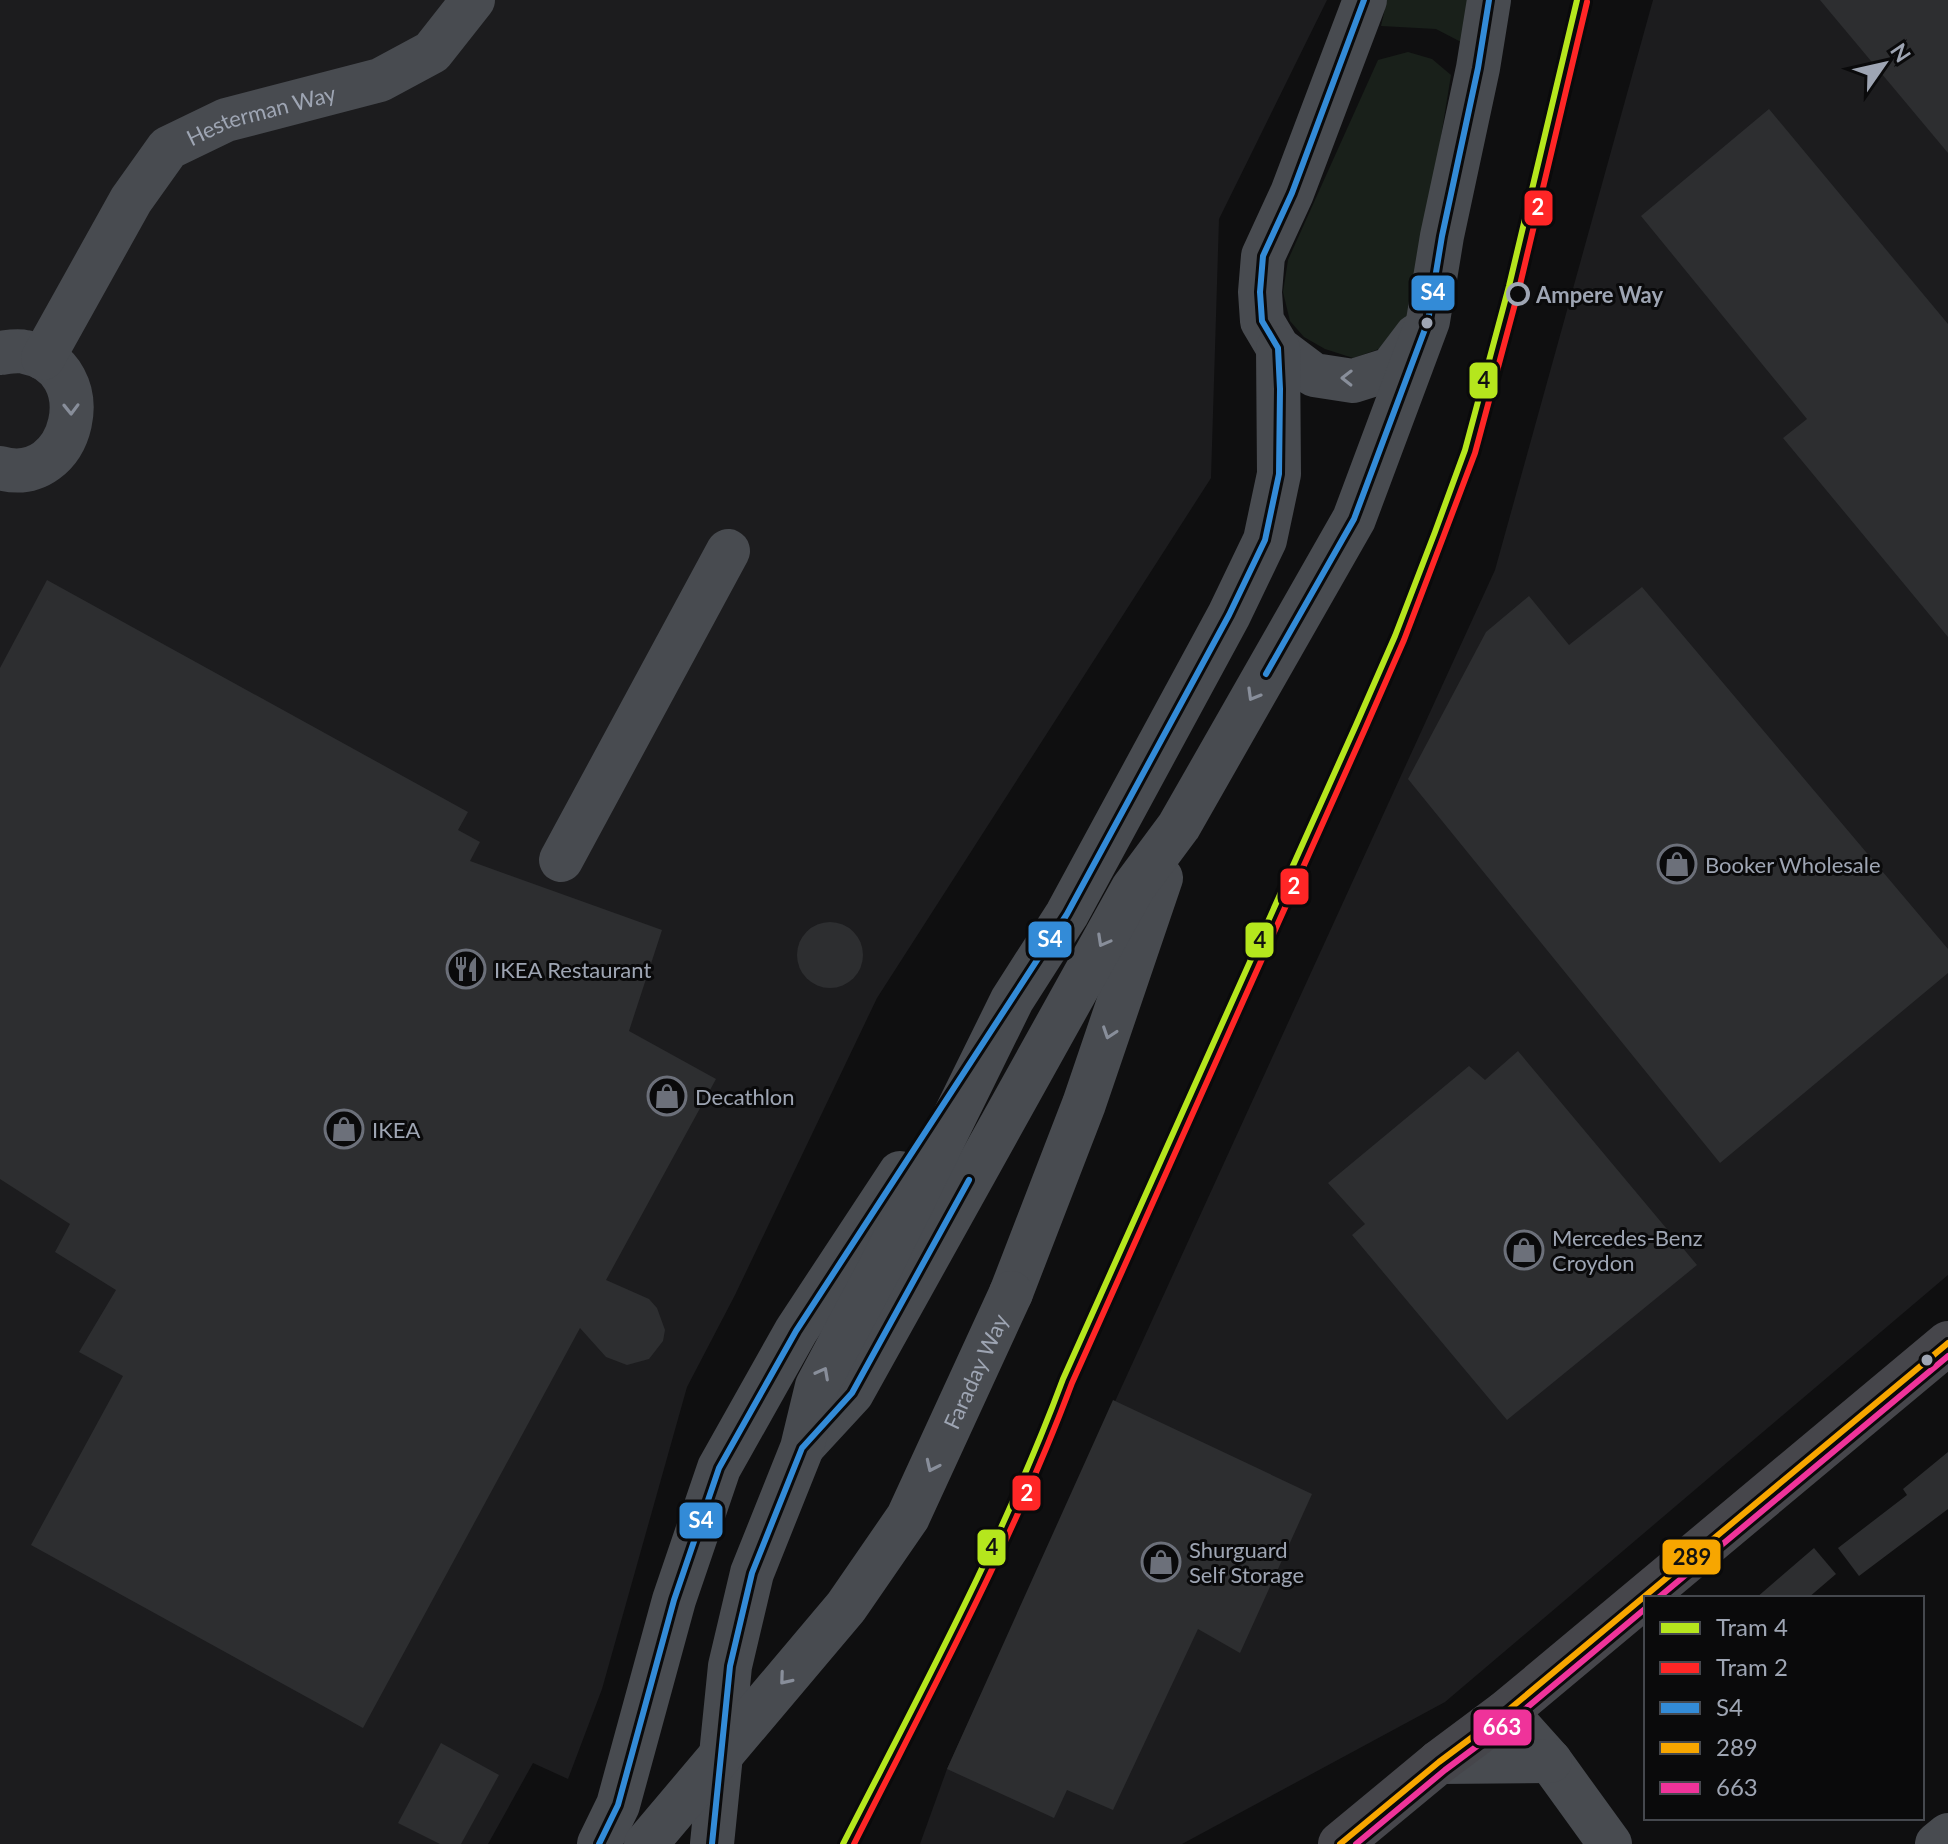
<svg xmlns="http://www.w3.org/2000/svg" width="1948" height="1844" font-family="Lato,sans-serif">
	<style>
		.built { fill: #1c1c1e }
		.green { fill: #19201a }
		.building { fill: #2d2e30 }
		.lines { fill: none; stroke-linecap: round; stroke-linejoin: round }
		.minor { stroke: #484b50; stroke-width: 44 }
		.highway { stroke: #46464b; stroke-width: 44 }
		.minor-bridge { stroke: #484b50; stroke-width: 44 }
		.bus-1-casing { stroke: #0a0a0b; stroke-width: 12 }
		.bus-2-casing { stroke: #0a0a0b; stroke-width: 12 }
		.bus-3-casing { stroke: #0a0a0b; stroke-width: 12 }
		.bus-1 { stroke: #338bd7; stroke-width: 6 }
		.bus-2 { stroke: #f7a600; stroke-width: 6 }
		.bus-3 { stroke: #ef339a; stroke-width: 6 }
		.tram-1-casing { stroke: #0a0a0b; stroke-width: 12 }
		.tram-2-casing { stroke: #0a0a0b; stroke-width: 12 }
		.tram-1 { stroke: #b5e61d; stroke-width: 6 }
		.tram-2 { stroke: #ff2626; stroke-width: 6 }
		.oneway { stroke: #888e9a }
		.stop-dot { fill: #0a0a0b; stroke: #9ea5b3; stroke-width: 4 }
		.bus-dot { fill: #9ea5b3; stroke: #0a0a0b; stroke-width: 3 }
		.labels { text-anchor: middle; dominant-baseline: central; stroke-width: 6; stroke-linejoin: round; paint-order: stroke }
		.street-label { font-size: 22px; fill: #9ea5b3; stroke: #0a0a0b }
		.stop-label { font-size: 22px; font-weight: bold; fill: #9ea5b3; stroke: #0a0a0b; text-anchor: start }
		.poi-label { font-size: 22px; fill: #9ea5b3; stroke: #0a0a0b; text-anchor: start }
		.line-badge { stroke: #0a0a0b; stroke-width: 3 }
		.badge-label { font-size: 22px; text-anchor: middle; font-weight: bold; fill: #fff }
		.pale-badge-label { font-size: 22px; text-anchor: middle; font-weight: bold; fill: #111 }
	</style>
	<rect width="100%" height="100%" fill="#0f0f10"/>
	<!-- built -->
	<g class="built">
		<path d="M0,0H1327L1219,219L1211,478L877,998L735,1295L687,1387L602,1689L568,1779L533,1763L488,1844H0Z"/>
		<path d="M1653,0H1948V1275L1445,1702L1182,1844H920L947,1769L1495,570Z"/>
	</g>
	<!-- green -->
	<g class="green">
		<path d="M1387,0H1469L1461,42L1436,29L1381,26Z"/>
		<path d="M1408,52L1432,59L1451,75L1416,290L1409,321L1382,348L1353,358L1325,349L1304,337L1290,321L1283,292L1288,260L1378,60Z"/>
	</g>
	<!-- building -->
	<g class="building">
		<path d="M1820,0H1948V153Z"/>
		<path d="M1769,109L1948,324V637L1783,438L1807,419L1641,216Z"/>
		<path d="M47,580L468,812L458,830L480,842L470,861L662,930L629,1031L716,1079L606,1280L649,1299L657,1308L665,1330L663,1341L649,1359L627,1365L606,1357L580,1328L363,1728L31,1545L123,1376L79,1352L116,1290L55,1252L70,1224L0,1179V668Z"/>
		<path d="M1642,587L1948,949V973L1720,1163L1408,779L1486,632L1529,596L1569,645Z"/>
		<circle cx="830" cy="955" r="33"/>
		<path d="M1518,1051L1697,1265L1507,1420L1352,1235L1365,1224L1328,1183L1469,1066L1485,1080Z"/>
		<path d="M1113,1400L1312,1494L1240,1653L1198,1629L1113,1810L1067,1790L1054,1818L947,1769Z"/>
		<path d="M1948,1452V1509L1859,1576L1838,1548L1907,1495L1903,1489Z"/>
		<path d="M1814,1548L1836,1574L1808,1598H1756Z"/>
		<path d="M441,1743L499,1775L461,1844H440L398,1823Z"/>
	</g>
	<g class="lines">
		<!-- minor -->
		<g class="minor">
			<path d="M1365,0L1292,193L1263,256L1260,292L1262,321L1278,348L1314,375L1353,381L1391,369L1416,336"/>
			<path d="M0,353C8,352 17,350 25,352C103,366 75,489 0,468"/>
			<path id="s1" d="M43,358L131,200L168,148L226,120L380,80L432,52L473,0"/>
			<path d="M561,860L728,551"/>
			<path d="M1011,1293L1084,1104L1161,878"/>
			<path d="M804,1445L852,1393L1133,888L1179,826L1354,519L1428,321L1442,236L1478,68L1489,0"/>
			<path d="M1506,1712L1550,1761L1610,1844"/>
			<path d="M1439,1762L1550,1761"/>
			<path d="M599,1844L618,1805L674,1600L719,1468L796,1331L900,1173"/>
			<path d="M712,1844L730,1666L752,1573L802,1448L817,1386L881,1266L1012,1000L1067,914L1229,615L1265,540L1279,474L1278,348"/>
			<path d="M1937,1844L1948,1835"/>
		</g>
		<!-- highway -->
		<path class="highway" d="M1340,1844L1439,1762L1506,1712L1948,1343"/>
		<!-- minor-bridge -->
		<path class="minor-bridge" id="s2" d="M646,1844L846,1607L908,1517L1011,1293"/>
		<!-- bus-1 casing -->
		<g class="bus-1-casing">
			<g id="bus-1">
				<path d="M1266,674L1354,519L1428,321L1442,236L1478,68L1489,0"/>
				<path d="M599,1844L618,1805L674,1600L719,1468L796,1331L1067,914L1229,615L1265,540L1279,474L1280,389L1278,348L1262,321L1260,292L1263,256L1292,193L1364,0"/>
				<path d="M712,1844L730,1666L752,1573L802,1448L852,1393L969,1180"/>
			</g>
		</g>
		<!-- bus-2 casing -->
		<g class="bus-2-casing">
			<path id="bus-2" d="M1340,1844L1439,1762L1506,1712L1948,1343"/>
		</g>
		<!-- bus-3 casing -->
		<g class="bus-3-casing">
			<g id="bus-3">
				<path d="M1658,1598L1948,1356"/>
				<path d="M1356,1844L1445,1770L1512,1720L1646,1608"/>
			</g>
		</g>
		<!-- bus-1 -->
		<use href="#bus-1" class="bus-1"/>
		<!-- bus-2 -->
		<use href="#bus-2" class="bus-2"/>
		<!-- bus-3 -->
		<use href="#bus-3" class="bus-3"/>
		<!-- tram-1 casing -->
		<g class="tram-1-casing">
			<path id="tram-1" d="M843,1844C920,1693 1004,1538 1063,1379L1356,725L1395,636L1435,532L1465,450L1509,286L1577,0"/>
		</g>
		<!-- tram-2 casing -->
		<g class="tram-2-casing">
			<path id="tram-2" d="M854,1844C930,1693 1013,1541 1072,1383L1365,729L1404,640L1444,535L1475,453L1519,289L1587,2"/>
		</g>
		<!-- tram-1 -->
		<use href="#tram-1" class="tram-1"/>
		<!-- tram-2 -->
		<use href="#tram-2" class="tram-2"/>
	</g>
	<!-- one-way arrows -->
	<defs><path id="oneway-chevron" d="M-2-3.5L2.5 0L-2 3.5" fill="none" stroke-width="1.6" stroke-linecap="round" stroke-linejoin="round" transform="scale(2)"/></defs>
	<g class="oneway">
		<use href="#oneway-chevron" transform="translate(1347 378) rotate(-179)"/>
		<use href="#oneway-chevron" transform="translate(71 409) rotate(89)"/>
		<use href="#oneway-chevron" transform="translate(1253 695) rotate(120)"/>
		<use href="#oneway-chevron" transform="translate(1103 941) rotate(119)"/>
		<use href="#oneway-chevron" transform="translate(1109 1033) rotate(109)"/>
		<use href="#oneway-chevron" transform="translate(823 1373) rotate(-62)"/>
		<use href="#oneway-chevron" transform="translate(932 1466) rotate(115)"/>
		<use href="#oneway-chevron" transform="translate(785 1679) rotate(130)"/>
	</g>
	<!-- icons -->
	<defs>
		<g id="shop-ring" transform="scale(2)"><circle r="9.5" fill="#0a0a0b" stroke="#6c707a" stroke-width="1.5"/><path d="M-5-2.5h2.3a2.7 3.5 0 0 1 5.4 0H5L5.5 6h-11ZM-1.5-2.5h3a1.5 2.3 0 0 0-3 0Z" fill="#6c707a"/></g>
		<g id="restaurant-ring" transform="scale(2)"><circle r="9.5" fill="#0a0a0b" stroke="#6c707a" stroke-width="1.5"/><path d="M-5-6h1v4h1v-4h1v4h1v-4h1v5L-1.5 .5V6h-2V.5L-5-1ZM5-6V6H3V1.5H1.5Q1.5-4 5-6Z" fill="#6c707a"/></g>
	</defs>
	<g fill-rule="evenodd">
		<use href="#shop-ring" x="1677" y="864"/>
		<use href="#restaurant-ring" x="466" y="969"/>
		<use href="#shop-ring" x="667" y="1096"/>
		<use href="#shop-ring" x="344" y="1129"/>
		<use href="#shop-ring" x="1524" y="1250"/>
		<use href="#shop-ring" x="1161" y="1562"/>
	</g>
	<!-- markers -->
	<circle class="stop-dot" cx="1518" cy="294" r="10"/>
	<g class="bus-dot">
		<circle cx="1427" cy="323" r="7"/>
		<circle cx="1927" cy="1360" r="7"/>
	</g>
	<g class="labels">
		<!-- street labels -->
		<g class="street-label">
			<text stroke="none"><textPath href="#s1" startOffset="344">Hesterman Way</textPath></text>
			<text stroke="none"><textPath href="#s2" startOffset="580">Faraday Way</textPath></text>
		</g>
		<!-- stop labels -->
		<g class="stop-label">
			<text x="1536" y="294">Ampere Way</text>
		</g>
		<!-- poi labels -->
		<g class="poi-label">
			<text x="1705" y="864">Booker Wholesale</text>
			<text x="494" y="969">IKEA Restaurant</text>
			<text x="695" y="1096">Decathlon</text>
			<text x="372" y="1129">IKEA</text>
			<text x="1552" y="1237">Mercedes-Benz<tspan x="1552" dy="25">Croydon</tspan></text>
			<text x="1189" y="1549">Shurguard<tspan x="1189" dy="25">Self Storage</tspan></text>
		</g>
	</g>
	<g class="line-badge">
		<rect x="1523" y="189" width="31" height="38" rx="8" fill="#ff2626"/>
		<rect x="1410" y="274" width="46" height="38" rx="8" fill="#338bd7"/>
		<rect x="1468" y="361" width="31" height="39" rx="8" fill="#b5e61d"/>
		<rect x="1279" y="867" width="31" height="39" rx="8" fill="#ff2626"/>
		<rect x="1027" y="920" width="46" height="39" rx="8" fill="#338bd7"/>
		<rect x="1244" y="921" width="31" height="38" rx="8" fill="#b5e61d"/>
		<rect x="1011" y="1474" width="31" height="38" rx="8" fill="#ff2626"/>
		<rect x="678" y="1501" width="46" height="39" rx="8" fill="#338bd7"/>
		<rect x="976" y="1528" width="31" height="39" rx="8" fill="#b5e61d"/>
		<rect x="1661" y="1538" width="61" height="38" rx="8" fill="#f7a600"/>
		<rect x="1472" y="1708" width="61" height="39" rx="8" fill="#ef339a"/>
	</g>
	<g class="badge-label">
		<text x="1538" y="215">2</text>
		<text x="1433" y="300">S4</text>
		<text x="1294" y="894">2</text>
		<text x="1050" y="947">S4</text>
		<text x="1027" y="1501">2</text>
		<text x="701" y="1528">S4</text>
		<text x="1502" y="1735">663</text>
	</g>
	<g class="pale-badge-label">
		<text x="1484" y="388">4</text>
		<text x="1260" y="948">4</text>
		<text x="992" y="1555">4</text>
		<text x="1692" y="1565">289</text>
	</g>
	<!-- legend -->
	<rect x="1644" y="1596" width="280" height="224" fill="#0a0a0b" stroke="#45484e" stroke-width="2"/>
	<rect x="1660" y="1622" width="40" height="12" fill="#b5e61d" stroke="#45484e" stroke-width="2"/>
	<text x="1716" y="1636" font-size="24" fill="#9ea5b3">Tram 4</text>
	<rect x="1660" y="1662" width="40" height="12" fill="#ff2626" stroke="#45484e" stroke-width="2"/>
	<text x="1716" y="1676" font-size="24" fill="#9ea5b3">Tram 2</text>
	<rect x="1660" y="1702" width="40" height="12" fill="#338bd7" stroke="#45484e" stroke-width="2"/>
	<text x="1716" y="1716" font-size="24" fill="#9ea5b3">S4</text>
	<rect x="1660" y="1742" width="40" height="12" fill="#f7a600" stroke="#45484e" stroke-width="2"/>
	<text x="1716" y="1756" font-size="24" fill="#9ea5b3">289</text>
	<rect x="1660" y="1782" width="40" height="12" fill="#ef339a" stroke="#45484e" stroke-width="2"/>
	<text x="1716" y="1796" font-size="24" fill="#9ea5b3">663</text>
	<!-- north arrow -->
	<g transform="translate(1884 64) rotate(56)" stroke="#0a0a0b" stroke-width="6" paint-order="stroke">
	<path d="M0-6L14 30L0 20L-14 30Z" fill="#9ea5b3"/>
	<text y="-12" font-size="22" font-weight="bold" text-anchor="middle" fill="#9ea5b3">N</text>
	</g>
</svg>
